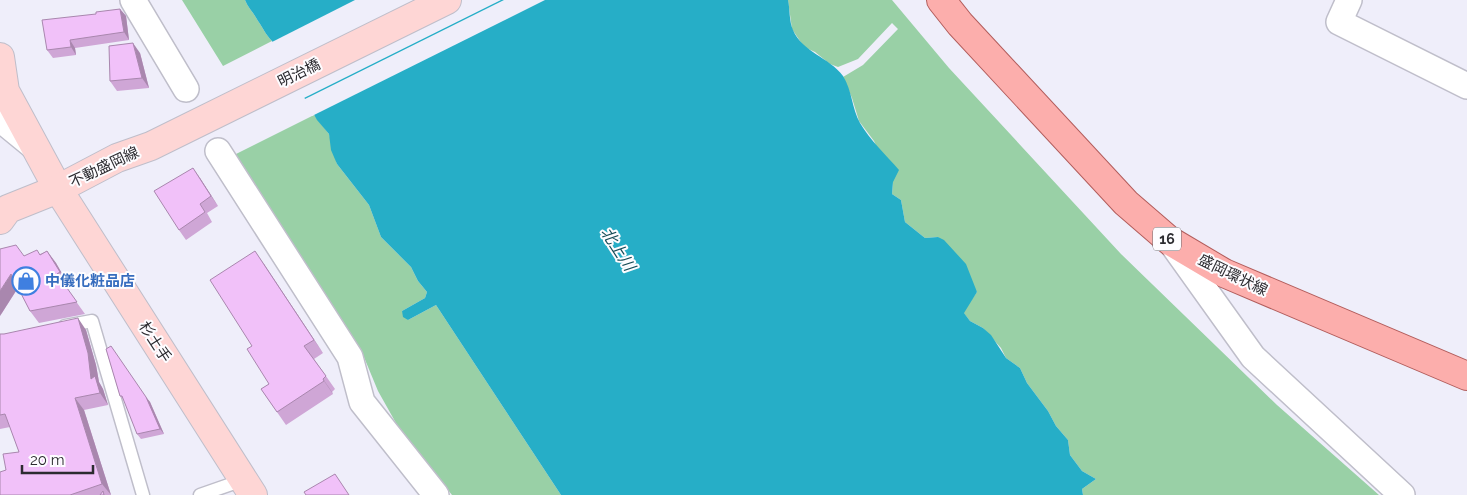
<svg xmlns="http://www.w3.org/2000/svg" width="1467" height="495" font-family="Raleway,'Noto Sans JP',sans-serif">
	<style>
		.green { fill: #99d0a6 }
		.water { fill: #26aec7 }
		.pier { fill: #efeefa }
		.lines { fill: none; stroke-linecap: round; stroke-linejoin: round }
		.lane-casing { stroke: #bfbeca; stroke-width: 15 }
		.street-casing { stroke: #bfbeca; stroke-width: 28 }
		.secondary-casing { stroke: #bfbeca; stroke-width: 30 }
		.primary-casing { stroke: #b25d5c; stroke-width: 30 }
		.lane { stroke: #fff; stroke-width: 12 }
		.street { stroke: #fff; stroke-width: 25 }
		.secondary { stroke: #fed6d5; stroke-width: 28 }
		.primary { stroke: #fcaeac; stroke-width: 28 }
		.wall { fill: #cfa6d6 }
		.shaded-wall { fill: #a987ae }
		.building { fill: #f1c1f9; stroke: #a987ae }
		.labels { text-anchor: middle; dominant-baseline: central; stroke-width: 4; stroke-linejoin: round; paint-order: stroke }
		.shield { fill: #fdfcff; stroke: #6b6a6e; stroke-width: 1 }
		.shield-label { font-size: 14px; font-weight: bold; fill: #2c2b30 }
		.street-label { font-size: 15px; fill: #2c2b30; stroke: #fdfcff }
		.shop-label { font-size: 15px; font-weight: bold; fill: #366cbe; stroke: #fdfcff; text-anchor: start }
		.water-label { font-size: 16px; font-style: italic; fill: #164c57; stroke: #fdfcff }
	</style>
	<rect width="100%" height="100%" fill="#efeefa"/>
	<!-- green -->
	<g class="green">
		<path d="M182,0H245C248,8 254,13 258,21C263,28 266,35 272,41L223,66Z"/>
		<path d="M788,0H892L949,68L1121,254L1277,405L1379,495H1083L1082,489L1096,479L1082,471L1070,455L1068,440L1056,426L1048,411L1027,383L1020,368L1006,358L1001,348L983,328L970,321L963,312L977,292L938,237L925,238L905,222L901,200L892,194L893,182L874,141L859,121L852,98L843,77L863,65L898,29L892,23L858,59L838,67L830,64L815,52L804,47L792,29Z"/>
		<path d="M314,115L329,134L337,164L369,205L381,237L411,267L418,281L427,292L425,298L402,311L408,320L436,305L561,495H452L401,432L378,391L361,350L232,156Z"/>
	</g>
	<!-- water -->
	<path class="water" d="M245,0H788C790,9 789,22 793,30C802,52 829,57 843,76C852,90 852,109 860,123C870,140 886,155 899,170L893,182L892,194L901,200L905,222L925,238L938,237L944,240L966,264L977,292L964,313L970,321L983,328L991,335L1006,358L1020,368L1027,383L1048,411L1056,426L1068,440L1070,455L1082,471L1096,479L1082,489L1083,495H561L436,305L408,320L403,317L402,311L425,298L427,292L418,281L411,267L381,237L369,205L337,164L331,150L329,134L317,120L272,41C266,35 263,28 258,21C254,13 248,8 245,0Z"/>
	<!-- pier -->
	<g class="pier">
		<path d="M355,0H501L302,99L270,43Z"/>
		<path d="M504,0H545L312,116L303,100Z"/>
	</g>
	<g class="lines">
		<!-- lane casing -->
		<g class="lane-casing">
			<g id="lane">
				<path d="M65,326L92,321L143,495"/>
				<path d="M200,495L243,480"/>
			</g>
		</g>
		<!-- street casing -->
		<g class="street-casing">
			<g id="street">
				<path d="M133,0L186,89"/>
				<path d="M1349,0L1339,22L1467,86"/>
				<path d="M0,119L33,146"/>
				<path d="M218,151L350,357L362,402L436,495"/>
				<path d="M1170,241L1253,357L1402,495"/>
			</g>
		</g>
		<!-- secondary casing -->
		<g class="secondary-casing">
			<g id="secondary">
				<path d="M0,57L5,91L58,189L253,495"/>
				<path d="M0,220L8,209L58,189L117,158L151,146L447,0"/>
			</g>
		</g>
		<!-- primary casing -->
		<g class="primary-casing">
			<path id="primary" d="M941,0L960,24L1126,203L1170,241L1224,273L1467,376"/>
		</g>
		<!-- lane -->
		<use href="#lane" class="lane"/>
		<!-- street -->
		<use href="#street" class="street"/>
		<!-- secondary -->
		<use href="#secondary" class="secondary"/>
		<!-- primary -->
		<use href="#primary" class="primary"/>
	</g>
	<!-- wall -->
	<g class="wall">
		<path d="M120,9L126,16L129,40L75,48L76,55L53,58L47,50L96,14Z"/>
		<path d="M140,53L149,88L117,91L110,81Z"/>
		<path d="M200,178L218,206L207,213L212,222L186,240L179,230Z"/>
		<path d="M47,251L56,263L68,284L65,286L85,314L39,323L30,311L18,288L0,316L24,256L40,254Z"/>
		<path d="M264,264L323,353L314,359L335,389L332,392L333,394L286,425L261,389L269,384L252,346Z"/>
		<path d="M86,330L96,365L99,382L103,389L108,405L84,410L111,495H0L6,470L19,452L10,427L0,429V334Z"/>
		<path d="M106,349L150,402L164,434L141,439L137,434L125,401L120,396Z"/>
	</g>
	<!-- shaded-wall -->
	<g class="shaded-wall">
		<path d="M120,9L126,16L129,40L124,32Z"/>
		<path d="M70,40L75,48L76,55L71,47Z"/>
		<path d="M133,43L140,53L149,88L142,78Z"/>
		<path d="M193,168L200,178L218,206L211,196Z"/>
		<path d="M47,251L56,263L68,284L60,272Z"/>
		<path d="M255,251L264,264L323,353L314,340Z"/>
		<path d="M11,274L19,286L0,316V291Z"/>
		<path d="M78,318L86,330L96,365L99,382L103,389L108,405L100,393L91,379Z"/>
		<path d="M323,379L332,392L333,394L324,381Z"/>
		<path d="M146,397L150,402L164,434L160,429Z"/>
		<path d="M75,398L84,410L111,495L102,484Z"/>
	</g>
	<!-- building -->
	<g class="building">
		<path d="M120,9L124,32L70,40L71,47L47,50L42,20L96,14V12Z"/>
		<path d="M133,43L142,78L110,81L109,46Z"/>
		<path d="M193,168L211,196L200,204L205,212L179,230L154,191Z"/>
		<path d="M16,245L24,256L37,250L40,255L47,251L60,272L57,274L77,302L30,311L11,274L0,291V249Z"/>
		<path d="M255,251L314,340L304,346L326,376L323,379L324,381L277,412L261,389L269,384L247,349L252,346L210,280Z"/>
		<path d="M78,318L88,353L91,379L95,376L100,393L75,398L102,484L70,495H0V472L6,470L3,454L19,452L5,414L0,415V334H4Z"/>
		<path d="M111,346L146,397L160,429L137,434L122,396H120L106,349Z"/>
		<path d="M335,474L349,495H306L304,492Z"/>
		<path d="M103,491L104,495H100Z"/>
	</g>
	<!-- icons -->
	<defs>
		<g id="shop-ring" transform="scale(1.4375)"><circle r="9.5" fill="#fdfcff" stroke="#3f7fe0" stroke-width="1.5"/><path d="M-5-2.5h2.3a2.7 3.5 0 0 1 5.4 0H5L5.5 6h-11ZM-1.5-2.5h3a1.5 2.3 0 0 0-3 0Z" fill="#3f7fe0"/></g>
	</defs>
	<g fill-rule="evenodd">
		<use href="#shop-ring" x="26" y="281"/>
	</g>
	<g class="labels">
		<!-- shield labels -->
		<rect class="shield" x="1153" y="227.5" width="28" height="23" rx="4"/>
		<g class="shield-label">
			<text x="1167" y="239">16</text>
		</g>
		<!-- street labels -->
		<g class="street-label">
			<text transform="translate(299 73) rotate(-26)">明治橋</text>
			<text transform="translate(104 167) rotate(-25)">不動盛岡線</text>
			<text transform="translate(1233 275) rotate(26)">盛岡環状線</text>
			<text transform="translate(155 342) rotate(57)">杉土手</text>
		</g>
		<!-- shop labels -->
		<g class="shop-label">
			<text x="45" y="281">中儀化粧品店</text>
		</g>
		<!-- water labels -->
		<g class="water-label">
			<text transform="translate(618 249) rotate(57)">北上川</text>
		</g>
	</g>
	<!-- scale -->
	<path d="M22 465v8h71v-8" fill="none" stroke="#2c2b30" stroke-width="2.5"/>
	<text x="30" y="465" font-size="15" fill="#2c2b30" stroke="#fdfcff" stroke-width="4" paint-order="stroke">20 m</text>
</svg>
